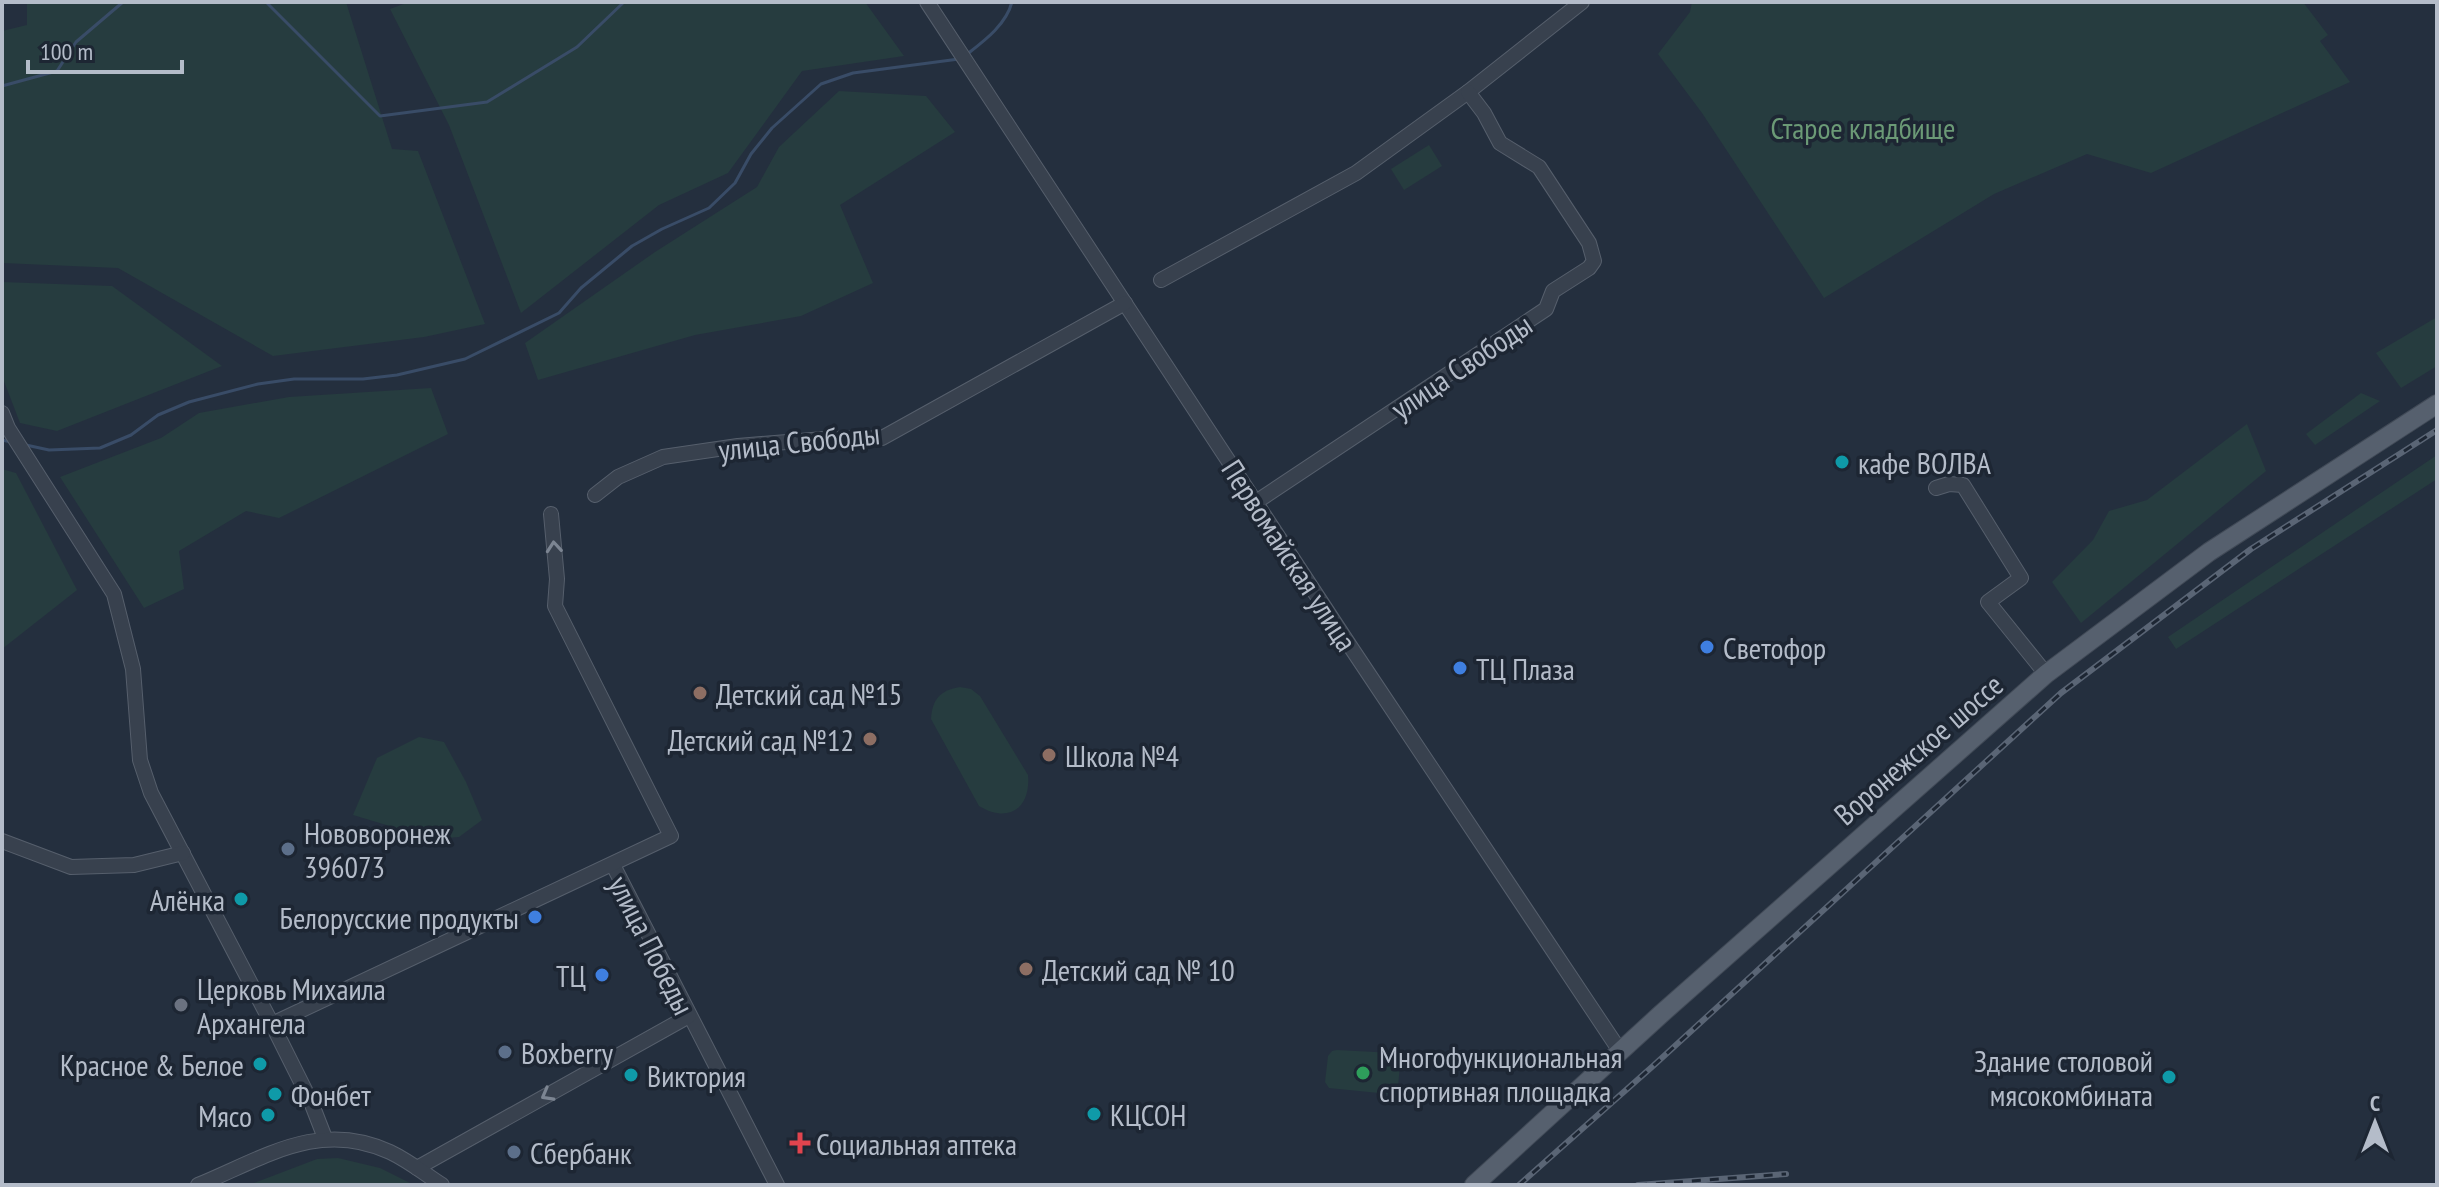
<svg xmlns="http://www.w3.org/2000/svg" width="2439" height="1187" font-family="'PT Sans Narrow',sans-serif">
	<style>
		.green { fill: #263c3f }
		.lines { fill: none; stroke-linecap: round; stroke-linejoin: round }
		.stream { stroke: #394c67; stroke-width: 3 }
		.minor-casing { stroke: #565f6c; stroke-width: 16 }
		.major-casing { stroke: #414a57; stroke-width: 20 }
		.minor { stroke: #38414e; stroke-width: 14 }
		.major { stroke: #56606e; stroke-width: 18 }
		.rail-casing { stroke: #5a6575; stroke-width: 6 }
		.rail { stroke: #1d2633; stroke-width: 3; stroke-dasharray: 9; stroke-linecap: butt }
		.oneway { stroke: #7c8592 }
		.culture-dot { fill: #0f9aa8; stroke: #1d2633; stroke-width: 3 }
		.shop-dot { fill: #3f7fe0; stroke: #1d2633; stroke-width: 3 }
		.education-dot { fill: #8d6e63; stroke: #1d2633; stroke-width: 3 }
		.service-dot { fill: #5c6f8a; stroke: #1d2633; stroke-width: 3 }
		.worship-dot { fill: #6b7280; stroke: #1d2633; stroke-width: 3 }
		.leisure-dot { fill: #2e9e5b; stroke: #1d2633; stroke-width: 3 }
		.health-dot { fill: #e0444e; stroke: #1d2633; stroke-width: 3 }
		.labels { text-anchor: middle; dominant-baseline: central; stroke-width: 7; stroke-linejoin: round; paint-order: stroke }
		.park-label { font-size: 30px; fill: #6b9a76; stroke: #1d2633 }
		.street-label { font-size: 30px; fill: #b4bcc9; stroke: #1d2633 }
		.poi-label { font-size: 30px; fill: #b4bcc9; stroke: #1d2633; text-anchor: start }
	</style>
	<rect width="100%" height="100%" fill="#242f3e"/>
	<!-- green -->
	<g class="green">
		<path d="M27,2H346L392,149L418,151L485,324L424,337L273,356L118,268L2,263V31L27,25Z"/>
		<path d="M409,2H865L904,56L802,71L728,173L659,205L521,313L449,125L390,9Z"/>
		<path d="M1692,2H2303L2328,35L2320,41L2350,82L2151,173L2087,154L1994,194L1824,298L1702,113L1658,54L1690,12Z"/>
		<path d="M839,91L926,96L955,132L840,205L873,283L801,316L695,335L538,380L525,343L655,252L757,187L779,147Z"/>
		<path d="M1429,145L1442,166L1404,190L1391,169Z"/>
		<path d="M2,282L112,286L222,366L57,431L20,423L2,376Z"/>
		<path d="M2437,317V366L2401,388L2376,353Z"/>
		<path d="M431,388L448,434L279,518L246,511L179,551L184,589L144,608L60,477L161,438L199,413L289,397Z"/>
		<path d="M2361,393L2380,401L2315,445L2306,434Z"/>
		<path d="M2247,424L2266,471L2081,623L2052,582L2093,540L2109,511L2147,500Z"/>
		<path d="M2437,455V479L2176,649L2168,637Z"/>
		<path d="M2,469L16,473L77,590L2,649Z"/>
		<path d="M960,687L971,689L980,696L1028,775C1031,808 1009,824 979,806L931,719C932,700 940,690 960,687Z"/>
		<path d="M419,737L444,742L466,782L482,820L459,837L433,839L353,815L377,758Z"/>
		<path d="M1337,1050L1394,1053L1400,1065L1398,1087L1389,1094L1329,1088L1325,1082L1328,1056L1332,1051Z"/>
		<path d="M338,1158L380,1168L414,1185H249L317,1159Z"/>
	</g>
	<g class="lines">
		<!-- stream -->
		<g class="stream">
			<path d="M266,2L380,116L487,102L577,47L624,2"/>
			<path d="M966,55C984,41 1006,25 1012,2"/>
			<path d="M2,86L57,71L76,42L123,2"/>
			<path d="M2,440L11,442"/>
			<path d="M26,445L49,450L100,448L131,435L158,415L189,402L258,384L294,379H363L397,375L465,359L559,313L581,288L632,246L662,229L709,208L735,183L751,154L772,128L821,84L853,73L959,59"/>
		</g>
		<!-- minor casing -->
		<g class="minor-casing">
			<g id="minor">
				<path d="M927,2L1352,649L1620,1051"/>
				<path d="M1161,280L1356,173L1468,92L1582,2"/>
				<path d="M2,413L8,428L114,594L133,669L140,760L151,793L272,1024L311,1102L325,1138"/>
				<path d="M1936,488L1949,484L1963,485L2021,578L1988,602L2046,674"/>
				<path d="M595,495L618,477L663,457L738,446L824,439L882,438L1125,303"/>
				<path d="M1256,502L1546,309L1553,291L1589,268L1594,261L1589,243L1539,167L1500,143L1484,113L1468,92"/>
				<path d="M2,841L71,867L134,865L183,853"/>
				<path d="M613,865L777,1185"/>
				<path d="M272,1024L671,836L555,606L557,579L551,514"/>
				<path d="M417,1168L689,1016"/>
				<path d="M198,1185C264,1158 319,1119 390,1152C409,1161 425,1174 442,1185"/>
			</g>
		</g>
		<!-- major casing -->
		<g class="major-casing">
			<path id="major" d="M1474,1185L1660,1015L2046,674L2209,552L2437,404"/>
		</g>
		<!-- minor -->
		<use href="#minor" class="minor"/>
		<!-- major -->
		<use href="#major" class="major"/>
		<!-- rail casing -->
		<g class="rail-casing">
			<g id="rail">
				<path d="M1519,1185L1653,1066L2061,693L2251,549L2437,430"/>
				<path d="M1638,1185L1786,1174"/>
			</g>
		</g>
		<!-- rail -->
		<use href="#rail" class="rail"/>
	</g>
	<!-- one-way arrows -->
	<defs><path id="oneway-chevron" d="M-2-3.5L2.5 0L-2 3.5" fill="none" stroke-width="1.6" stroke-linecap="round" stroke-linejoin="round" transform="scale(2)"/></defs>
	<g class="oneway">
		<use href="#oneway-chevron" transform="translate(554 547) rotate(-95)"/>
		<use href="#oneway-chevron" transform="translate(547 1095) rotate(151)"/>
	</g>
	<!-- markers -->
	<g class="culture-dot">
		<circle cx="1842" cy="462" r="8"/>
		<circle cx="241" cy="899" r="8"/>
		<circle cx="260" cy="1064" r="8"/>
		<circle cx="631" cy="1075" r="8"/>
		<circle cx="2169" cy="1077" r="8"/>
		<circle cx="275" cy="1094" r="8"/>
		<circle cx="1094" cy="1114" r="8"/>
		<circle cx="268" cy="1115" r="8"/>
	</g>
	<g class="shop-dot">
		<circle cx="1707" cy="647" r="8"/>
		<circle cx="1460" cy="668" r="8"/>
		<circle cx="535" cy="917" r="8"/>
		<circle cx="602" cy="975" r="8"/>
	</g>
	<g class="education-dot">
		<circle cx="700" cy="693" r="8"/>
		<circle cx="870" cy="739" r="8"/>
		<circle cx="1049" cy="755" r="8"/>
		<circle cx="1026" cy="969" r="8"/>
	</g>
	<g class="service-dot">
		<circle cx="288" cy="849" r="8"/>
		<circle cx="505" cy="1052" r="8"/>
		<circle cx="514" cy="1152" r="8"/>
	</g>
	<circle class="worship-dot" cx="181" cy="1005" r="8"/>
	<circle class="leisure-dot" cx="1363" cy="1073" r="8"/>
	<path class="health-dot" d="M796 1131h8v8h8v8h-8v8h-8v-8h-8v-8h8z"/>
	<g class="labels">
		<!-- park labels -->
		<g class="park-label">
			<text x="1863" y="127">Старое кладбище</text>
		</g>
		<!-- street labels -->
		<g class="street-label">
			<text transform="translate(1461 366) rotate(-34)">улица Свободы</text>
			<text transform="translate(799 441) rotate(-6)">улица Свободы</text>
			<text transform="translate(1290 555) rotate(57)">Первомайская улица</text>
			<text transform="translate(1918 749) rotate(-41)">Воронежское шоссе</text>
			<text transform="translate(652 945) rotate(63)">улица Победы</text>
		</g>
		<!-- poi labels -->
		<g class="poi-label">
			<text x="1858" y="462">кафе ВОЛВА</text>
			<text x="1723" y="647">Светофор</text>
			<text x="1476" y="668">ТЦ Плаза</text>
			<text x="716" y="693">Детский сад №15</text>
			<text x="854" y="739" text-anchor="end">Детский сад №12</text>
			<text x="1065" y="755">Школа №4</text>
			<text x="304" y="832">Нововоронеж<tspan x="304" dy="34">396073</tspan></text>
			<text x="225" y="899" text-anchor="end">Алёнка</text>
			<text x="519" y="917" text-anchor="end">Белорусские продукты</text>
			<text x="1042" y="969">Детский сад № 10</text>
			<text x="586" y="975" text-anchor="end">ТЦ</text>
			<text x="197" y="988">Церковь Михаила<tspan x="197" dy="34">Архангела</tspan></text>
			<text x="521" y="1052">Boxberry</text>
			<text x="1379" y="1056">Многофункциональная<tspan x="1379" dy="34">спортивная площадка</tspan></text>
			<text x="2153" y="1060" text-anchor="end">Здание столовой<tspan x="2153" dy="34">мясокомбината</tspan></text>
			<text x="244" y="1064" text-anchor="end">Красное &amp; Белое</text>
			<text x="647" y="1075">Виктория</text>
			<text x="291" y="1094">Фонбет</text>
			<text x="1110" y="1114">КЦСОН</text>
			<text x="252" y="1115" text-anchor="end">Мясо</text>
			<text x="816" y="1143">Социальная аптека</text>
			<text x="530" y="1152">Сбербанк</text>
		</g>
	</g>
	<!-- border -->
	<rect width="2439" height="1187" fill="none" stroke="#b4bcc9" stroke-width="8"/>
	<!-- north arrow -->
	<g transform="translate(2375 1123)" stroke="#1d2633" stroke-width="6" paint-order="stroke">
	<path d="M0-6L14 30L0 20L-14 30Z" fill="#b4bcc9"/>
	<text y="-12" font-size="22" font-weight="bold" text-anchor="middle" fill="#b4bcc9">С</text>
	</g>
	<!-- scale -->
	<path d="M28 60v12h154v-12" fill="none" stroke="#b4bcc9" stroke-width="4"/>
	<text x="40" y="60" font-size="24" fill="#b4bcc9" stroke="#1d2633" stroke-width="6" paint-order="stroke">100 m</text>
</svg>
